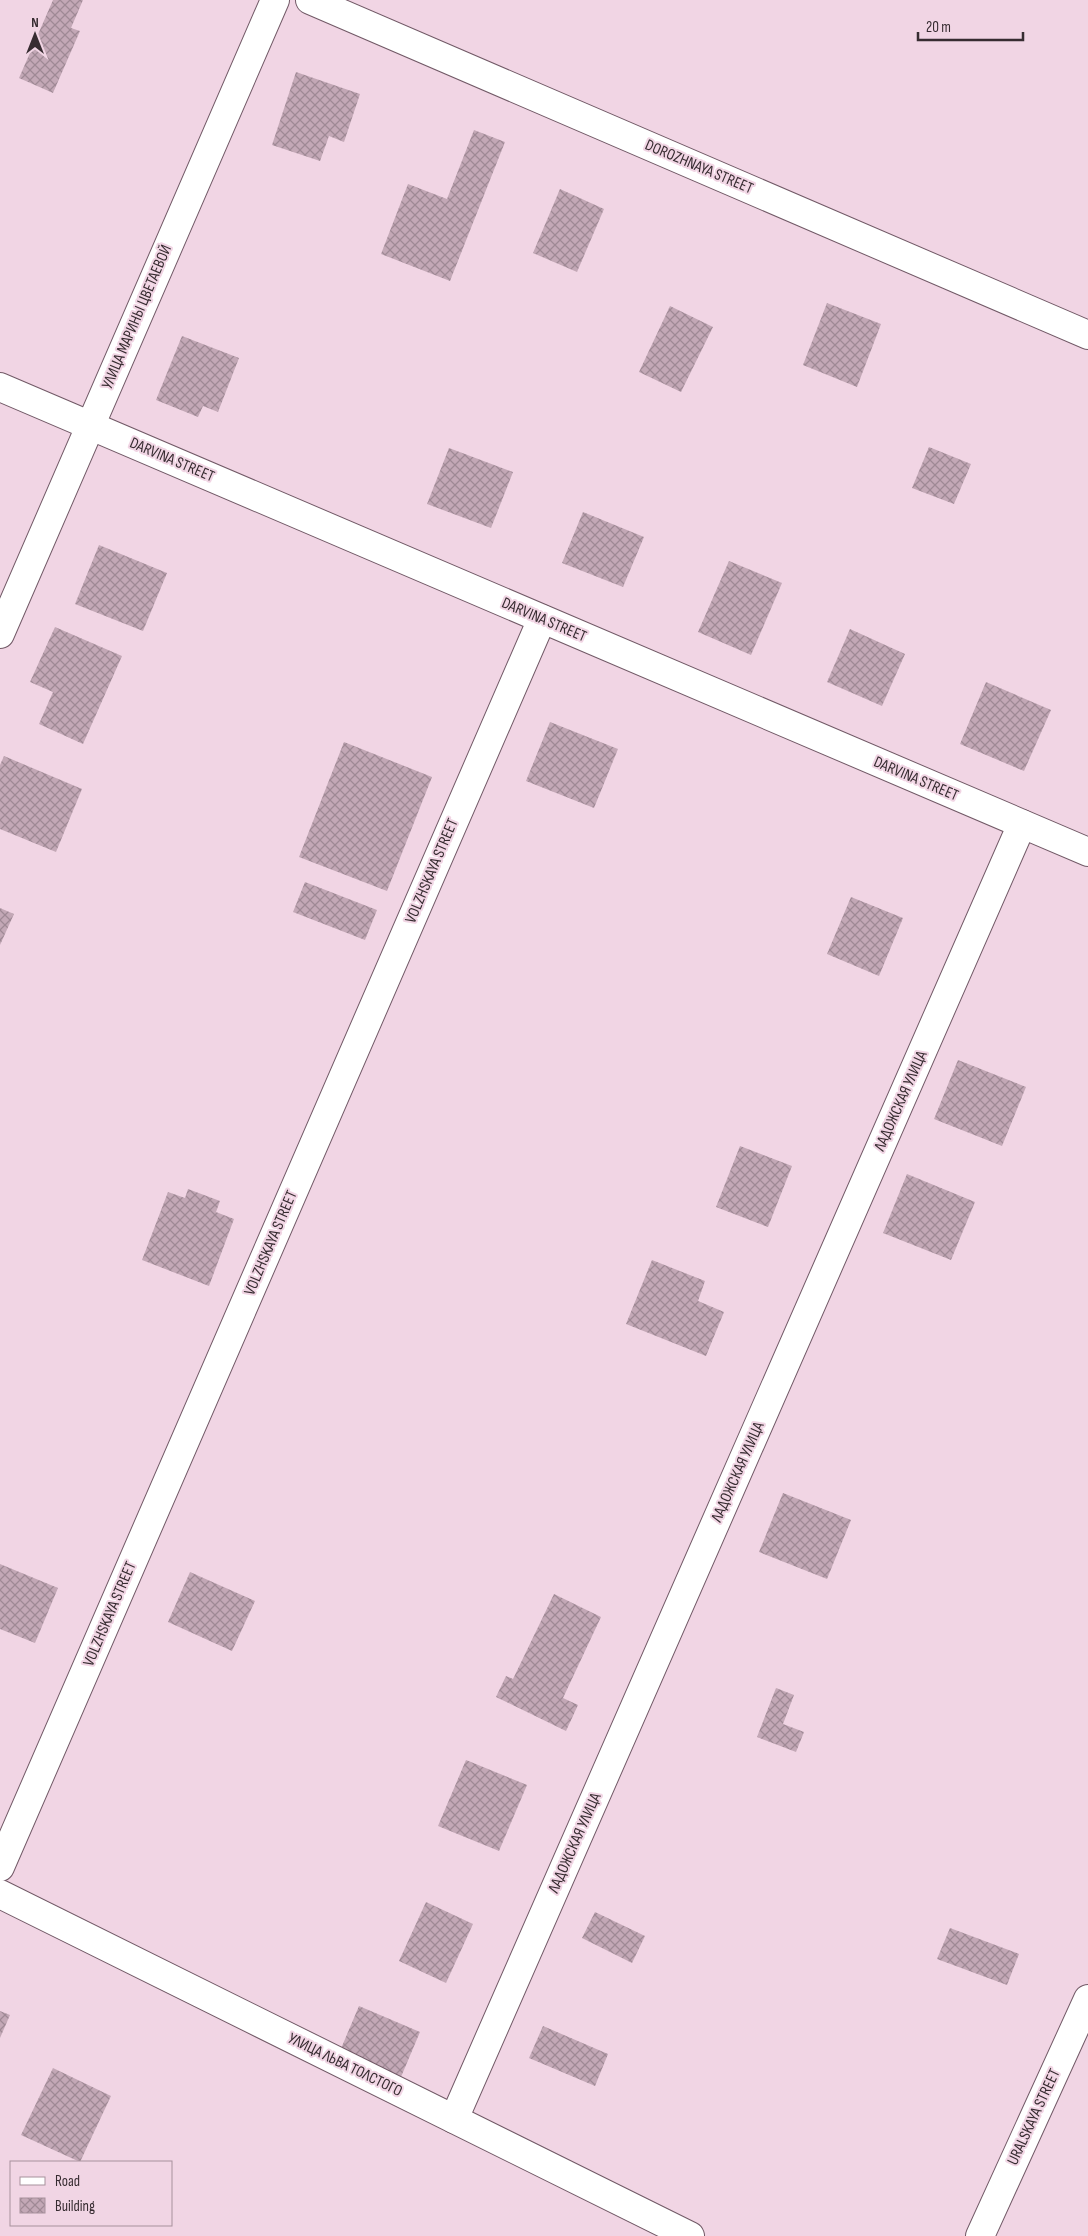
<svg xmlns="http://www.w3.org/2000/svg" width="1088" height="2236" font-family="'Sofia Sans Condensed',sans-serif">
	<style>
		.building { fill: url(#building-cross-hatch) }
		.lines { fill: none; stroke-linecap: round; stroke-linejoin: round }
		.minor-casing { stroke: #725a67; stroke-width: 30 }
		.minor { stroke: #fff; stroke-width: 28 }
		.labels { text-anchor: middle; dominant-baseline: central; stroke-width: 4; stroke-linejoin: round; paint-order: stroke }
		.street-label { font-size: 16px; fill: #372c31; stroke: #f1d5e4 }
	</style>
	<defs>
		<pattern id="building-cross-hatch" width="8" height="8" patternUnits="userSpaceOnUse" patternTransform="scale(1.25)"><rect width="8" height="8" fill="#c3a8b6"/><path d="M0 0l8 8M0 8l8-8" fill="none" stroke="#9f8995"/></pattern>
	</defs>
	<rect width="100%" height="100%" fill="#f1d5e4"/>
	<!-- building -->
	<g class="building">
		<path d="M53,0H83L71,28L80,31L53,93L19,78Z"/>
		<path d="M296,72L360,94L344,142L329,136L320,161L272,145Z"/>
		<path d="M474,130L505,142L450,281L381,254L408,184L447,199Z"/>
		<path d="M560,189L604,209L577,272L533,253Z"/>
		<path d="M827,303L881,324L857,387L803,365Z"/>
		<path d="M670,306L713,327L681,392L639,372Z"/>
		<path d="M182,336L239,358L218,412L203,406L198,417L156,400Z"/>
		<path d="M929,447L971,464L954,504L912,488Z"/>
		<path d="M449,448L513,472L491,528L427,504Z"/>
		<path d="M583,512L644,537L623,587L562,563Z"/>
		<path d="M99,545L167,573L143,631L75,604Z"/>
		<path d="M729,561L782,583L751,655L698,632Z"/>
		<path d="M55,627L122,656L83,744L39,724L53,692L30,682Z"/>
		<path d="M850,629L905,654L882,706L827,682Z"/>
		<path d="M986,682L1051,710L1024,771L960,744Z"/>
		<path d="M550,722L618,749L594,808L526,781Z"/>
		<path d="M344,742L432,777L387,891L299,857Z"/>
		<path d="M4,756L82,789L56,852L0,829V765Z"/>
		<path d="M305,882L377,910L365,940L293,912Z"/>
		<path d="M851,897L903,918L879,976L827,954Z"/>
		<path d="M0,908L14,914L0,945Z"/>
		<path d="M958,1060L1026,1087L1002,1146L934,1119Z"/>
		<path d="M740,1146L792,1166L768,1227L716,1207Z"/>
		<path d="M907,1174L975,1202L951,1260L883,1233Z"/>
		<path d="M188,1189L220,1201L216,1212L234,1219L209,1286L142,1260L168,1192L185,1198Z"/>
		<path d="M652,1260L705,1281L698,1301L724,1312L706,1356L626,1324Z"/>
		<path d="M783,1493L851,1520L827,1579L759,1552Z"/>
		<path d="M0,1564L58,1588L35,1643L0,1629Z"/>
		<path d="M190,1572L255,1601L232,1651L168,1622Z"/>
		<path d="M554,1594L601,1617L563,1698L578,1705L566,1731L496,1697L506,1676L513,1679Z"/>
		<path d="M776,1688L794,1695L783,1724L804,1732L796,1752L757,1737Z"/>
		<path d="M466,1760L527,1785L499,1851L438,1826Z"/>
		<path d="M426,1902L473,1924L446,1983L399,1961Z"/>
		<path d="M595,1912L645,1936L632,1963L582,1938Z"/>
		<path d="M950,1928L1019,1954L1007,1985L937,1959Z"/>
		<path d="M359,2006L420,2032L398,2084L337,2058Z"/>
		<path d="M0,2011L10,2015L0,2038Z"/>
		<path d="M543,2026L608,2054L595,2086L529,2058Z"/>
		<path d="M53,2068L111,2096L80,2162L21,2135Z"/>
	</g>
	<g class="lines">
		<!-- minor casing -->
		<g class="minor-casing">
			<g id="minor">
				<path d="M310,0L1088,335"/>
				<path d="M0,387L1088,852"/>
				<path d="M0,634L275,0"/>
				<path d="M0,1867L542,619"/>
				<path d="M0,1894L690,2236"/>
				<path d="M454,2119L1022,824"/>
				<path d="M980,2236L1088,1999"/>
			</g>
		</g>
		<!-- minor -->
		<use href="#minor" class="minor"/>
	</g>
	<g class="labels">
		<!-- street labels -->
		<g class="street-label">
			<text transform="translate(699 167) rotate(23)">DOROZHNAYA STREET</text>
			<text transform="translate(137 317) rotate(-67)">УЛИЦА МАРИНЫ ЦВЕТАЕВОЙ</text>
			<text transform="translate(172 460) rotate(23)">DARVINA STREET</text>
			<text transform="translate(544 620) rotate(23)">DARVINA STREET</text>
			<text transform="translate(916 779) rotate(23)">DARVINA STREET</text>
			<text transform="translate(432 871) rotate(-67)">VOLZHSKAYA STREET</text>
			<text transform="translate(901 1101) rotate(-66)">ЛАДОЖСКАЯ УЛИЦА</text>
			<text transform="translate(271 1243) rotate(-67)">VOLZHSKAYA STREET</text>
			<text transform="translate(738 1472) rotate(-66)">ЛАДОЖСКАЯ УЛИЦА</text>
			<text transform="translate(110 1614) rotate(-67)">VOLZHSKAYA STREET</text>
			<text transform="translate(575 1843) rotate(-66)">ЛАДОЖСКАЯ УЛИЦА</text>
			<text transform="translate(345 2065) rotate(26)">УЛИЦА ЛЬВА ТОЛСТОГО</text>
			<text transform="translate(1034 2117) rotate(-65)">URALSKAYA STREET</text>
		</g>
	</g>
	<!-- legend -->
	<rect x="10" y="2161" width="162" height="65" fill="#f1d5e4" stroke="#a7919c"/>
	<rect x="20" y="2177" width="25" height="8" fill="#ffffff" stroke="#a7919c"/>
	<text x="55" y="2186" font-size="15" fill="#372c31">Road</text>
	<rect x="20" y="2198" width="25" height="15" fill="url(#building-cross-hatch)" stroke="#a7919c"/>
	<text x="55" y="2211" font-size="15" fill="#372c31">Building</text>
	<!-- north arrow -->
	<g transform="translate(35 35)" stroke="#f1d5e4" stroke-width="4" paint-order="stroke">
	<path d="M0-4L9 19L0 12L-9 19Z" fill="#372c31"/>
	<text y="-8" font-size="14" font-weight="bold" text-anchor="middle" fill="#372c31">N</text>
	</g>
	<!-- scale -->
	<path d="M918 32v8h105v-8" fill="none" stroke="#372c31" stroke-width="2.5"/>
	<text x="926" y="32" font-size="15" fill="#372c31" stroke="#f1d5e4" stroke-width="4" paint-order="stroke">20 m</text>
</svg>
